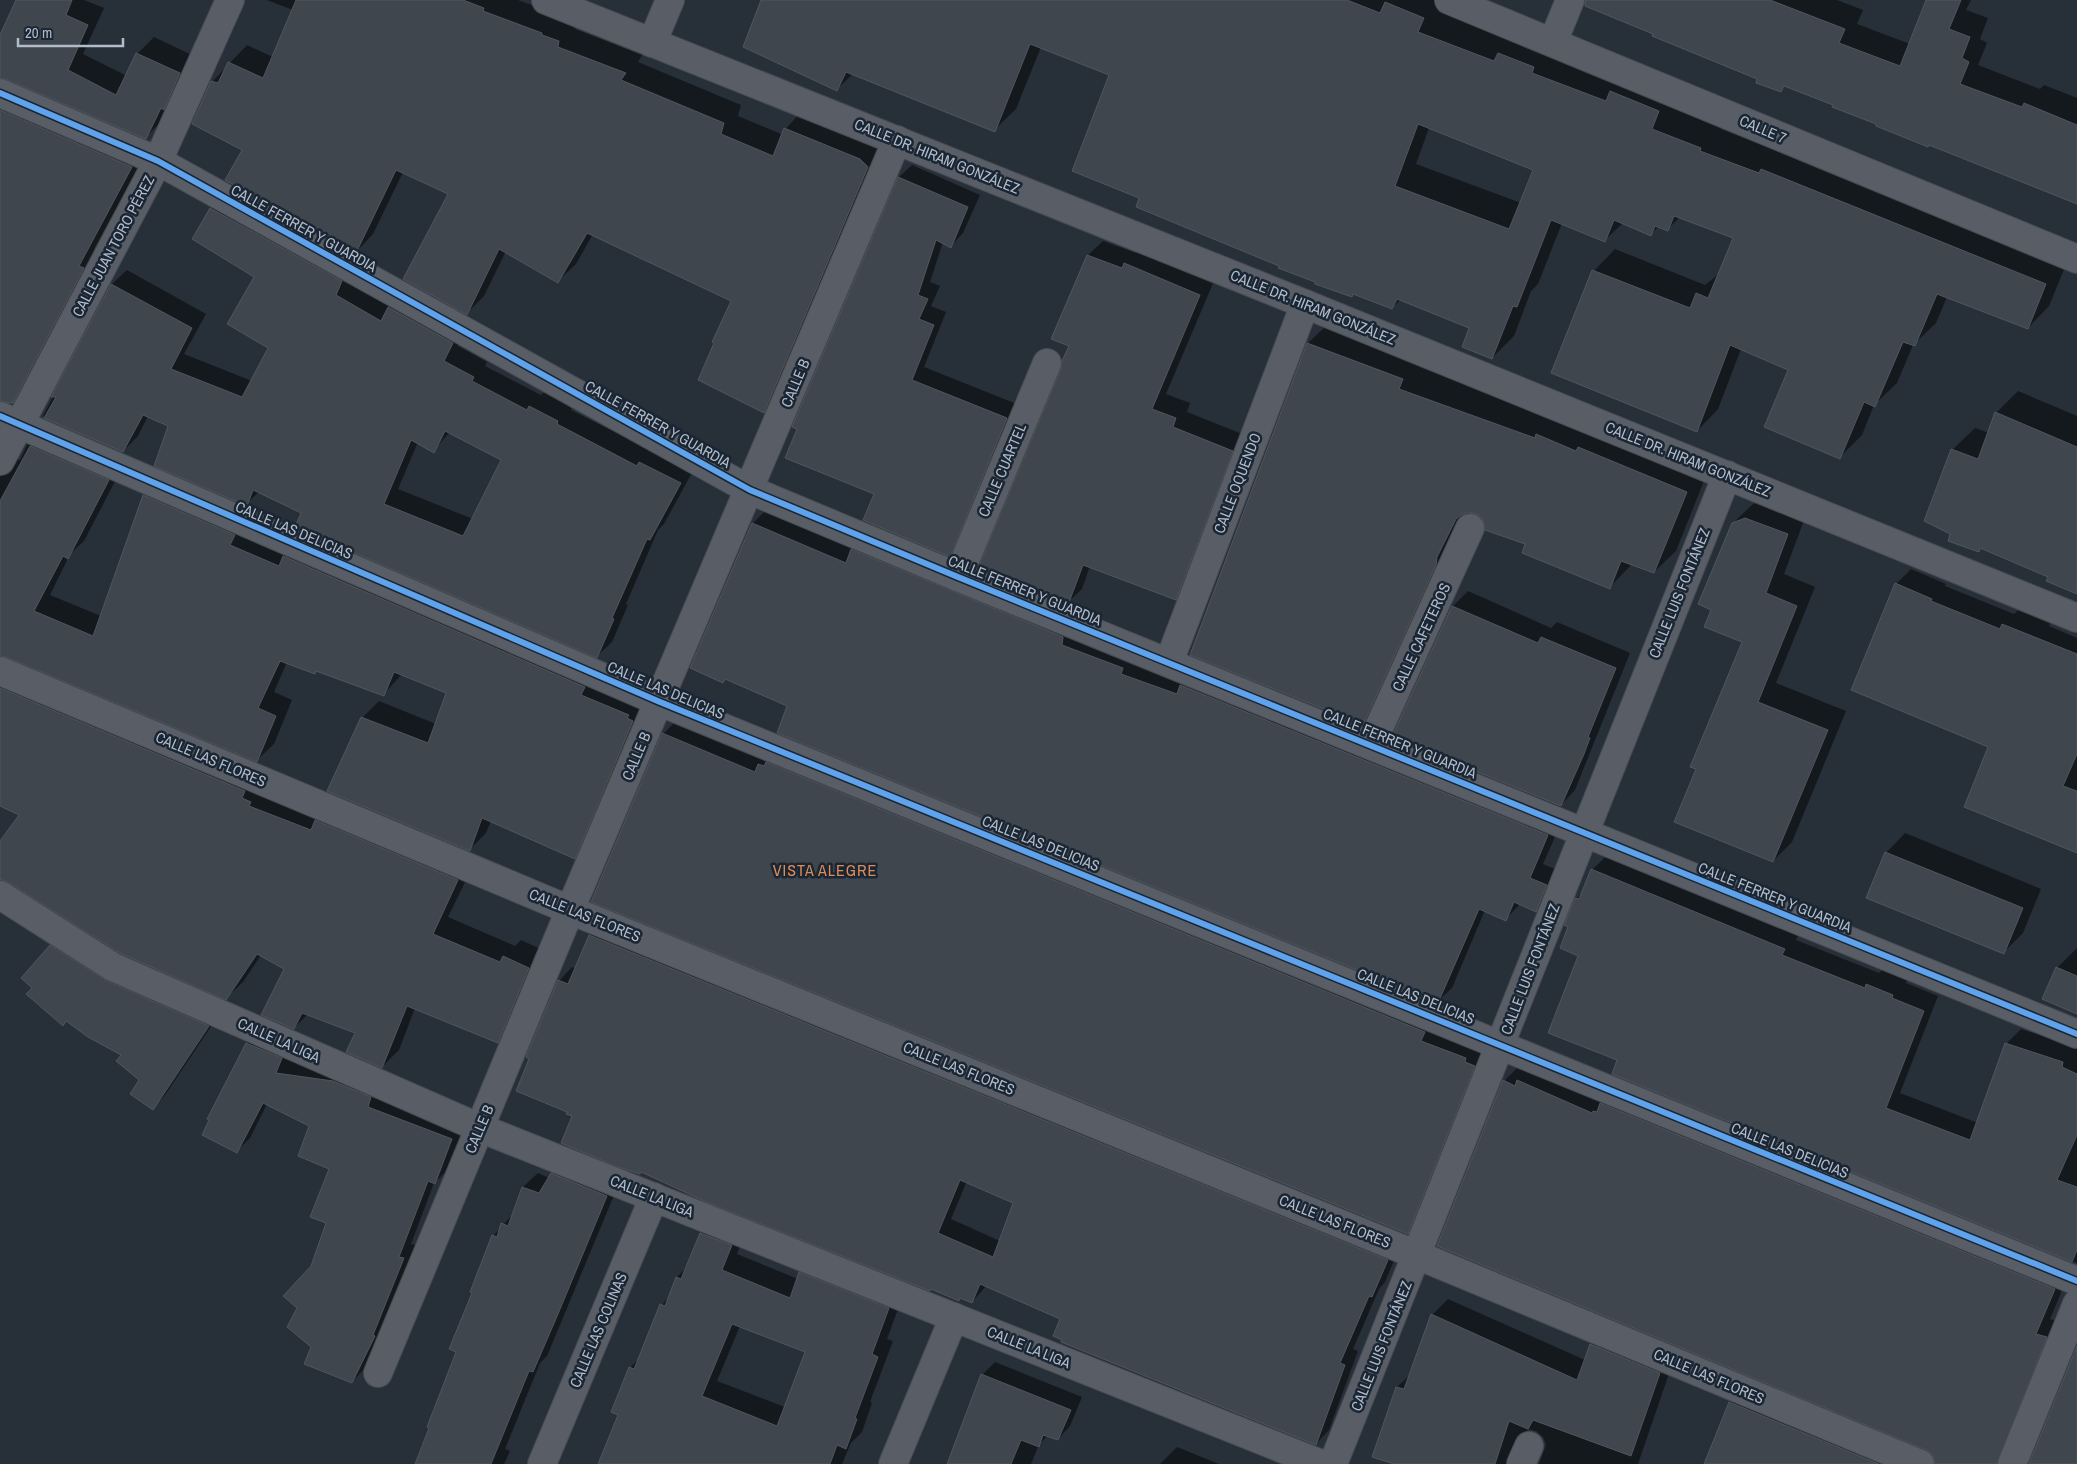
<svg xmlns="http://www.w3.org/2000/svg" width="2077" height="1464" font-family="'Archivo Narrow',sans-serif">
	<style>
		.shadow { fill: #0007; fill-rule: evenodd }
		.building { fill: #3f464e; stroke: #4f5660; fill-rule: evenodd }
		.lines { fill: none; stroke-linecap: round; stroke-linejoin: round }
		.minor-casing { stroke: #464b52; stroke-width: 30 }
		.minor { stroke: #585d66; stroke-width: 28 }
		.cycleway-casing { stroke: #1a2633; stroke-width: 9 }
		.cycleway { stroke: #60a3ed; stroke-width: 6 }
		.labels { text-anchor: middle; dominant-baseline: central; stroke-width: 5; stroke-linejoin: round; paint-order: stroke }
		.street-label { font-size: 15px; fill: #b1bbca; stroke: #1a2633 }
		.neighbourhood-label { font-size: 16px; letter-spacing: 1px; fill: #de8c57; stroke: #1a2633 }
	</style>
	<rect width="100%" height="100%" fill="#272f38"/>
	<!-- shadow -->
	<g class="shadow">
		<path d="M17,0H84L104,8L83,54L127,76L137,54L154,37L196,57L162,121L146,137L1,77L3,85L148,150L94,249L99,252L28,386L12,403L0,400L3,408L9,458L20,460L27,445L44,429L124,464L84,541L70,554L50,595L101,616L144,496L161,479L649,704L591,841L575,857L491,821L486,833L469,850L362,718L379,701L436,724L447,692L402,674L384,694L317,670L314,673L287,662L274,692L292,700L274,744L257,760L0,654L4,664L474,864L448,917L515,946L521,940L545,951L514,1025L498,1042L415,1008L399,1050L382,1067L356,1033L308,1014L294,1028L285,969L261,955L243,982L226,998L0,876V843L21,815L0,805V39Z"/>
		<path d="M267,0H518L559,15L576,23L575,29L642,55L638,62L741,105L738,116L781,134L802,111L885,149L782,394L764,411L733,301L593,234L576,264L558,281L506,251L484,296L467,313L450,193L403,172L373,234L356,252L244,149L212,82L247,45L273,57L293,10ZM589,227L591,228L571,262H569Z"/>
		<path d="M762,0H1443L1439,11L1513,39L1722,126L1721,129L2067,262L2049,306L2028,328L1947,297L1936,323L1913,345L1897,383L1874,405L1862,435L1840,457L1790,370L1741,349L1718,409L1697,431L1594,271L1615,249L1705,285L1720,273L1734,237L1680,217L1667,230L1659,226L1651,234L1623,223L1605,240L1562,223L1538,284L1531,291L1514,336L1492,358L1471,327L1401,299L1392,308L1354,294L1352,296L1281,265L1141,197L1111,75L1041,47L1016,109L994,130L853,74L837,89ZM1429,128L1535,169L1521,203L1416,164Z"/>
		<path d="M1586,0H1837L1863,10L1857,24L1910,44L1928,0H1971L1966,10L1988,18L1980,39L1987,43L1978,65L2040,89L2044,85L2077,98V203L1786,85L1781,91L1759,78L1655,33Z"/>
		<path d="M912,165L980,195L963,233L951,246L943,242L930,282L940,286L931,306L946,312L924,367L1019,405L962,542L949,555L794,426L899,177Z"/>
		<path d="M225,194L467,328L458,346L487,362L485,366L541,395L544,392L572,407L571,410L652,451L655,448L694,469L664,524L658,530L626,604L628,605L612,642L597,656L259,492L246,504L170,426L148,416L138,436L123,451L43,416L112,284L127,270L206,314L184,354L252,381L270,347L256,277L194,239L211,208ZM450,432L503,460L473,519L398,489L418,442L433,451Z"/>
		<path d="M1103,241L1136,253L1139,249L1214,281L1166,394L1190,403L1187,412L1247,436L1190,584L1176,599L1090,566L1082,589L1067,603L1063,369L1070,346L1088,255Z"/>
		<path d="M1330,322L1423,357L1420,367L1708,471L1676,551L1654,572L1632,564L1610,587L1527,543L1477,512H1470L1384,703L1362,724L1192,654L1308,343Z"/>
		<path d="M2018,391L2077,416V593L2049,576L1981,548L1978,551L1951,534L1952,450L1975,428L1989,433L1996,413Z"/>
		<path d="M1765,500L1806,515L1784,574L1815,587L1776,683L1846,711L1792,842L1773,861L1698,768L1743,641L1713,609L1733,523L1753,504Z"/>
		<path d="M767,509L1562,821L1543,864L1560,871L1550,897L1536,911L1520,904L1506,919L1485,910L1452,988L1438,1001L789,706L726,678L723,681L753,523Z"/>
		<path d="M1911,569L1946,584L1945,586L2014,614L2018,610L2050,623L2049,626L2077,638V852L1990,747L1896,584Z"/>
		<path d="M1468,591L1551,628L1557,622L1630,653L1575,790L1561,805L1393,737L1453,606Z"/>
		<path d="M677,720L1487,1053L1421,1219L1407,1233L663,734Z"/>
		<path d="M1905,833L2041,889L2023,933L2004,952L1886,853Z"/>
		<path d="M1607,855L1799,934L1796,940L1879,973L1882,970L1907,980L1906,983L1938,996L1900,1093L1978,1123L2006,1044L2021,1029L2077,1047V1263L1613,1073L1619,1059L1570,926L1576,899L1584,891L1592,870Z"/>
		<path d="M604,922L1400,1246L1385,1282L1379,1289L1353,1349L1358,1351L1329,1430L1316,1444L1061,1318L987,1285L972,1302L573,1115L559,981L572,967L576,969L590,935ZM967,1181L1014,1202L1000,1241L951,1219Z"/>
		<path d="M63,933L220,1013L165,1095L153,1108L141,1080L50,946Z"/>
		<path d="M2077,948V1012L2057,968Z"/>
		<path d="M260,1030L294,1045L288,1060L347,1068L464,1126L448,1170L434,1183L411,1244L416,1245L385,1322L387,1323L364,1369L352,1382L312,1347L299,1308L328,1222L330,1168L311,1126L267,1104L250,1138L237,1151L209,1118L247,1043Z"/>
		<path d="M1519,1066L2069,1274L2050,1319L2061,1322L2023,1464H1936L1933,1453L1504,1081Z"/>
		<path d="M566,1160L620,1181L547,1356L540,1363L505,1449L510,1451L504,1464H415L458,1351L474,1292L493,1236L515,1212L523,1187L538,1173L549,1178Z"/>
		<path d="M716,1218L746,1230L737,1254L798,1279L800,1273L816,1257L904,1293L887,1339L893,1341L870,1402L872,1403L862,1432L851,1443L842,1464H600L620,1414L630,1368L639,1358L662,1305L669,1297L677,1277L687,1267L701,1233ZM740,1326L807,1351L785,1407L717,1381Z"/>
		<path d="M1448,1299L1585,1360L1591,1344L1607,1328L1675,1356L1638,1464H1539L1546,1445L1543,1437L1536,1431L1528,1429L1522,1441L1519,1464H1398L1397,1387L1411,1374L1432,1315Z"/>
		<path d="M995,1362L1082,1397L1070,1426L1058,1439L1048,1435L1039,1445L1031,1464H947L983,1374Z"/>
		<path d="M1745,1387L1930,1464H1706L1730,1402Z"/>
		<path d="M1177,1447L1219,1464H1160Z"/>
	</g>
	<!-- building -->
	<g class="building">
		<path d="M16,0H72L66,15L88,25L68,70L116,95L136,53L180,73L164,110L161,108L146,139L6,79L0,78V35Z"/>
		<path d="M296,0H463L484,8L483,11L542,33V35L559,41L558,47L626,73L621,80L724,123L721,134L773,156L784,128L860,159L868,167L764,413L698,380L714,343L712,342L731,301L587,233L558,283L499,249L467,315L403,279L448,194L396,170L356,253L225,180L242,150L192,124L211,81L218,83L228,62L263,78Z"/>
		<path d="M761,0H1347L1380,13L1385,2L1424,18L1418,32L1494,61L1498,53L1534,67L1532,73L1606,101L1610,91L1659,111L1652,129L1701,148L1700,151L1759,173L1761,169L2046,284L2028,329L1937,294L1915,346L1903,342L1875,407L1864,402L1840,459L1764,427L1788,370L1730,345L1697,432L1551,373L1592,270L1690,308L1696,293L1708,298L1733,238L1674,216L1668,231L1655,226L1651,236L1614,220L1605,242L1551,220L1517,307L1513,306L1492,359L1462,347L1469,328L1397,299L1392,309L1353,294L1352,297L1315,284V282L1278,268L1279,266L1136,207L1139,198L1072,171L1109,75L1030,44L995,132L846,72L837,91L743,47ZM1418,124L1533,170L1509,229L1395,186Z"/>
		<path d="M1585,0H1770L1845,29L1839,43L1900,66L1926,0H1961L1949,29L1970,37L1962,58L1969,62L1960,84L2022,107L2024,103L2077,125V204L1929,145L1928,147L1876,126V124L1832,107L1833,105L1784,86L1781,92L1756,83L1757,79L1652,36L1653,34L1585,6Z"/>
		<path d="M0,110L132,167L79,266L84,268L13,403H10L0,401Z"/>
		<path d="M898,177L968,207L951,248L936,240L918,295L928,299L919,319L934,325L912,380L1007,418L950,557L863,520L874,494L785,458L797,429L792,427Z"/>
		<path d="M210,208L342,281L336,295L381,321L388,307L453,343L444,361L474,377L472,381L527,410L529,406L558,421L557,424L637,466L639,462L681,483L650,540L647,539L612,618L614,619L597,658L295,527L301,513L253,490L247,506L154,466L168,426L143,415L123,452L44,418L56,397H51L111,284L192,328L171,369L242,397L268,348L227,324L254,277L192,239ZM445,431L501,460L463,536L384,504L411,440L434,453Z"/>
		<path d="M1087,255L1122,268L1124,263L1200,295L1152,409L1176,418L1173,427L1233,451L1176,600L1083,565L1068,605L978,568L1061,369L1062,361L1069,346L1051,339Z"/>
		<path d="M1307,343L1403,379L1399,389L1535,438L1536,434L1576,451L1578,447L1687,492L1654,573L1621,561L1610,589L1522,553L1525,544L1485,530L1483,519L1477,514L1469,512L1461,515L1456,519L1437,557L1436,565L1363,725L1190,655Z"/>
		<path d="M1995,412L2077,447V594L2046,581L2048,577L1980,548L1979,552L1948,541L1950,534L1924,521L1951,449L1978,459Z"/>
		<path d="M30,446L109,480L68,559L63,556L34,611L93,636L143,495L235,535L230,545L279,566L283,556L585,687L581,695L629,715L627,718L633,721L575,859L482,818L470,851L327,791L361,717L428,743L446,693L394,672L384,696L316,671L315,674L280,661L258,708L276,716L257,762L6,657L0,656V501Z"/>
		<path d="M1745,518L1788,534L1766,593L1797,606L1758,702L1828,730L1773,862L1674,822L1696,769L1690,767L1742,642L1704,627L1711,610L1698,604L1732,523Z"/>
		<path d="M752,523L846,563L851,549L1063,637L1062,645L1123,668L1121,674L1177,694L1180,685L1548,835L1530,878L1547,885L1536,912L1514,902L1506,921L1479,909L1438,1003L777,733L787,706L725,679L723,683L690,668Z"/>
		<path d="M1895,583L1932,599L1931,601L2000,629L2002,624L2077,654V754L2063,786L2077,791V853L1964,807L1988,747L1851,690Z"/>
		<path d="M1452,606L1538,643L1541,637L1616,668L1588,737L1590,738L1584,754L1561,806L1392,737Z"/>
		<path d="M0,688L245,791L242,798L251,802L249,806L311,830L315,820L458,880L433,934L500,962L503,956L529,968L498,1043L407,1006L382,1068L346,1052L355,1033L302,1013L294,1029L261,1015L284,969L257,954L226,1000L120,953L8,882L0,879V841L19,815L0,806Z"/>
		<path d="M662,733L755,772L758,764L764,766L766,762L1425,1032L1421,1041L1466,1058L1465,1062L1475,1066L1408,1234L591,902Z"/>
		<path d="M1885,852L2023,908L2004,954L1866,898Z"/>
		<path d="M1591,869L1785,949L1782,955L1865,988L1866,984L1893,995L1892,998L1924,1011L1886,1108L1970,1140L2005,1043L2063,1062L2062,1067L2077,1074V1135L2057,1180L2077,1187V1250L2072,1262L1612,1074L1617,1060L1548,1033L1578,956L1560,948L1568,927L1564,925L1575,898L1579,899Z"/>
		<path d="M589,935L1388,1260L1372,1297L1369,1296L1340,1363L1345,1365L1316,1445L1061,1342L1062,1340L1053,1336L1060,1319L980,1284L972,1303L960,1298L959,1301L931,1289L930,1291L711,1204L641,1172L640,1174L618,1167L561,1143L572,1116L566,1114L567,1112L516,1091L529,1059L526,1057L558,980L568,984ZM960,1180L1013,1203L993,1257L938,1233Z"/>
		<path d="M50,945L107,981L209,1026L153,1110L130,1094L139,1080L116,1061L121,1055L88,1037L66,1021L63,1026L26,994L32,988L21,978Z"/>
		<path d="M2056,967L2077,976V1014L2042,999Z"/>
		<path d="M246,1043L282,1058L276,1073L333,1081L371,1097L368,1107L452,1139L435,1184L428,1181L399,1257L404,1258L373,1335L375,1336L352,1383L304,1364L311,1347L287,1327L297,1308L283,1296L311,1266L326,1223L310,1217L329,1169L298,1156L309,1126L263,1103L237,1153L202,1135L209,1120L207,1119Z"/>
		<path d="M1503,1080L1515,1086L1517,1080L1592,1113L1593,1111L1597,1112L1600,1103L2055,1289L2036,1334L2047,1337L1997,1464H1935L1933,1455L1926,1450L1437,1246Z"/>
		<path d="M551,1173L607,1196L558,1314L533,1372L529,1371L491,1464H415L429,1428L427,1427L456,1352L449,1349L472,1293L470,1292L492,1235L497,1237L501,1223L508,1226L522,1187L539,1193Z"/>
		<path d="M700,1233L732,1245L722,1270L790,1298L799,1272L889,1308L872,1354L878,1357L855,1418L857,1419L846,1449L837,1445L830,1464H598L618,1415L611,1412L629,1367L634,1369L660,1304L665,1306L676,1277L681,1279ZM732,1324L805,1352L777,1426L702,1396Z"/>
		<path d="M1431,1314L1577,1380L1590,1344L1660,1373L1631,1456L1533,1420L1528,1429L1509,1421L1495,1464H1394L1372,1457L1396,1387L1404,1389Z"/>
		<path d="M2077,1346V1464H2029Z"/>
		<path d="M981,1374L1071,1410L1058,1440L1043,1435L1039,1447L1021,1440L1011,1464H947Z"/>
		<path d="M1729,1402L1879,1464H1704Z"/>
	</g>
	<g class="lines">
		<!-- minor casing -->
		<g class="minor-casing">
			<g id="minor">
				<path d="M546,0L1305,304L2077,618"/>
				<path d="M1449,0L2077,259"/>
				<path d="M1553,42L1570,0"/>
				<path d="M652,43L670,0"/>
				<path d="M0,93L158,161L750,490L958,577L2077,1034"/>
				<path d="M0,416L660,702L2077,1281"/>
				<path d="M0,461L158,161L230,0"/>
				<path d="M958,577L1047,363"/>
				<path d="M1169,662L1305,304"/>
				<path d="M0,671L570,910L1417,1255L1920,1464"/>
				<path d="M1371,745L1470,528"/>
				<path d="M0,895L113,967L480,1128L1321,1464"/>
				<path d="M378,1373L570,910L897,140"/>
				<path d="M542,1464L654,1197"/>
				<path d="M893,1464L954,1317"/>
				<path d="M1333,1464L1727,475"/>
				<path d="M1521,1464L1529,1446"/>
				<path d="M2012,1464L2077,1304"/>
			</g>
		</g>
		<!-- minor -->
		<use href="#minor" class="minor"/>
		<!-- cycleway casing -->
		<g class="cycleway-casing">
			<g id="cycleway">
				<path d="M0,93L158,161L750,490L958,577L2077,1034"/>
				<path d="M0,416L660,702L2077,1281"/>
			</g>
		</g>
		<!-- cycleway -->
		<use href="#cycleway" class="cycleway"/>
	</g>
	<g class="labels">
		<!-- street labels -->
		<g class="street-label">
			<text transform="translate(1763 129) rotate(23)">CALLE 7</text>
			<text transform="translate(937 156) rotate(22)">CALLE DR. HIRAM GONZÁLEZ</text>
			<text transform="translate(304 228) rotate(29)">CALLE FERRER Y GUARDIA</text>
			<text transform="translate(113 246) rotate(-62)">CALLE JUAN TORO PÉREZ</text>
			<text transform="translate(1313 307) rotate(22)">CALLE DR. HIRAM GONZÁLEZ</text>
			<text transform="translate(795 383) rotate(-67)">CALLE B</text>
			<text transform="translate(658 424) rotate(29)">CALLE FERRER Y GUARDIA</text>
			<text transform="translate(1688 459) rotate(22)">CALLE DR. HIRAM GONZÁLEZ</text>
			<text transform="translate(1002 470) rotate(-67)">CALLE CUARTEL</text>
			<text transform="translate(1237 483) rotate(-69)">CALLE OQUENDO</text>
			<text transform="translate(294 530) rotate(23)">CALLE LAS DELICIAS</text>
			<text transform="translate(1025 590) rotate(22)">CALLE FERRER Y GUARDIA</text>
			<text transform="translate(1679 593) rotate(-68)">CALLE LUIS FONTÁNEZ</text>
			<text transform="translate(1421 637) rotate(-65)">CALLE CAFETEROS</text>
			<text transform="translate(666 690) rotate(23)">CALLE LAS DELICIAS</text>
			<text transform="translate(1400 743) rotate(22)">CALLE FERRER Y GUARDIA</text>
			<text transform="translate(636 756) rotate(-67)">CALLE B</text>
			<text transform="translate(211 759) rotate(23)">CALLE LAS FLORES</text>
			<text transform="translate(1041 843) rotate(22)">CALLE LAS DELICIAS</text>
			<text transform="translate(1775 897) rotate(22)">CALLE FERRER Y GUARDIA</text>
			<text transform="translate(585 915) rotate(22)">CALLE LAS FLORES</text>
			<text transform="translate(1530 969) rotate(-69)">CALLE LUIS FONTÁNEZ</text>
			<text transform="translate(1416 996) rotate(22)">CALLE LAS DELICIAS</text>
			<text transform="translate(279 1040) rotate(24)">CALLE LA LIGA</text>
			<text transform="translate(959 1068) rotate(22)">CALLE LAS FLORES</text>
			<text transform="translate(479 1129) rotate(-67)">CALLE B</text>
			<text transform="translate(1790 1150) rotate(22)">CALLE LAS DELICIAS</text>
			<text transform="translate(652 1196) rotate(22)">CALLE LA LIGA</text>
			<text transform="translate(1335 1221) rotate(22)">CALLE LAS FLORES</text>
			<text transform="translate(598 1330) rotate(-67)">CALLE LAS COLINAS</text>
			<text transform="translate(1381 1346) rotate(-68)">CALLE LUIS FONTÁNEZ</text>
			<text transform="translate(1029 1347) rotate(22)">CALLE LA LIGA</text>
			<text transform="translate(1709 1376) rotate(23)">CALLE LAS FLORES</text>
		</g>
		<!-- neighbourhood labels -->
		<g class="neighbourhood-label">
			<text x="825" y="870">VISTA ALEGRE</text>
		</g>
	</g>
	<!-- scale -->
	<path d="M18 38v8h105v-8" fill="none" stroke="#b1bbca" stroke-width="2.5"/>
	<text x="25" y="38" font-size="15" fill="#b1bbca" stroke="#1a2633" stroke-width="4" paint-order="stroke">20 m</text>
</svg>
